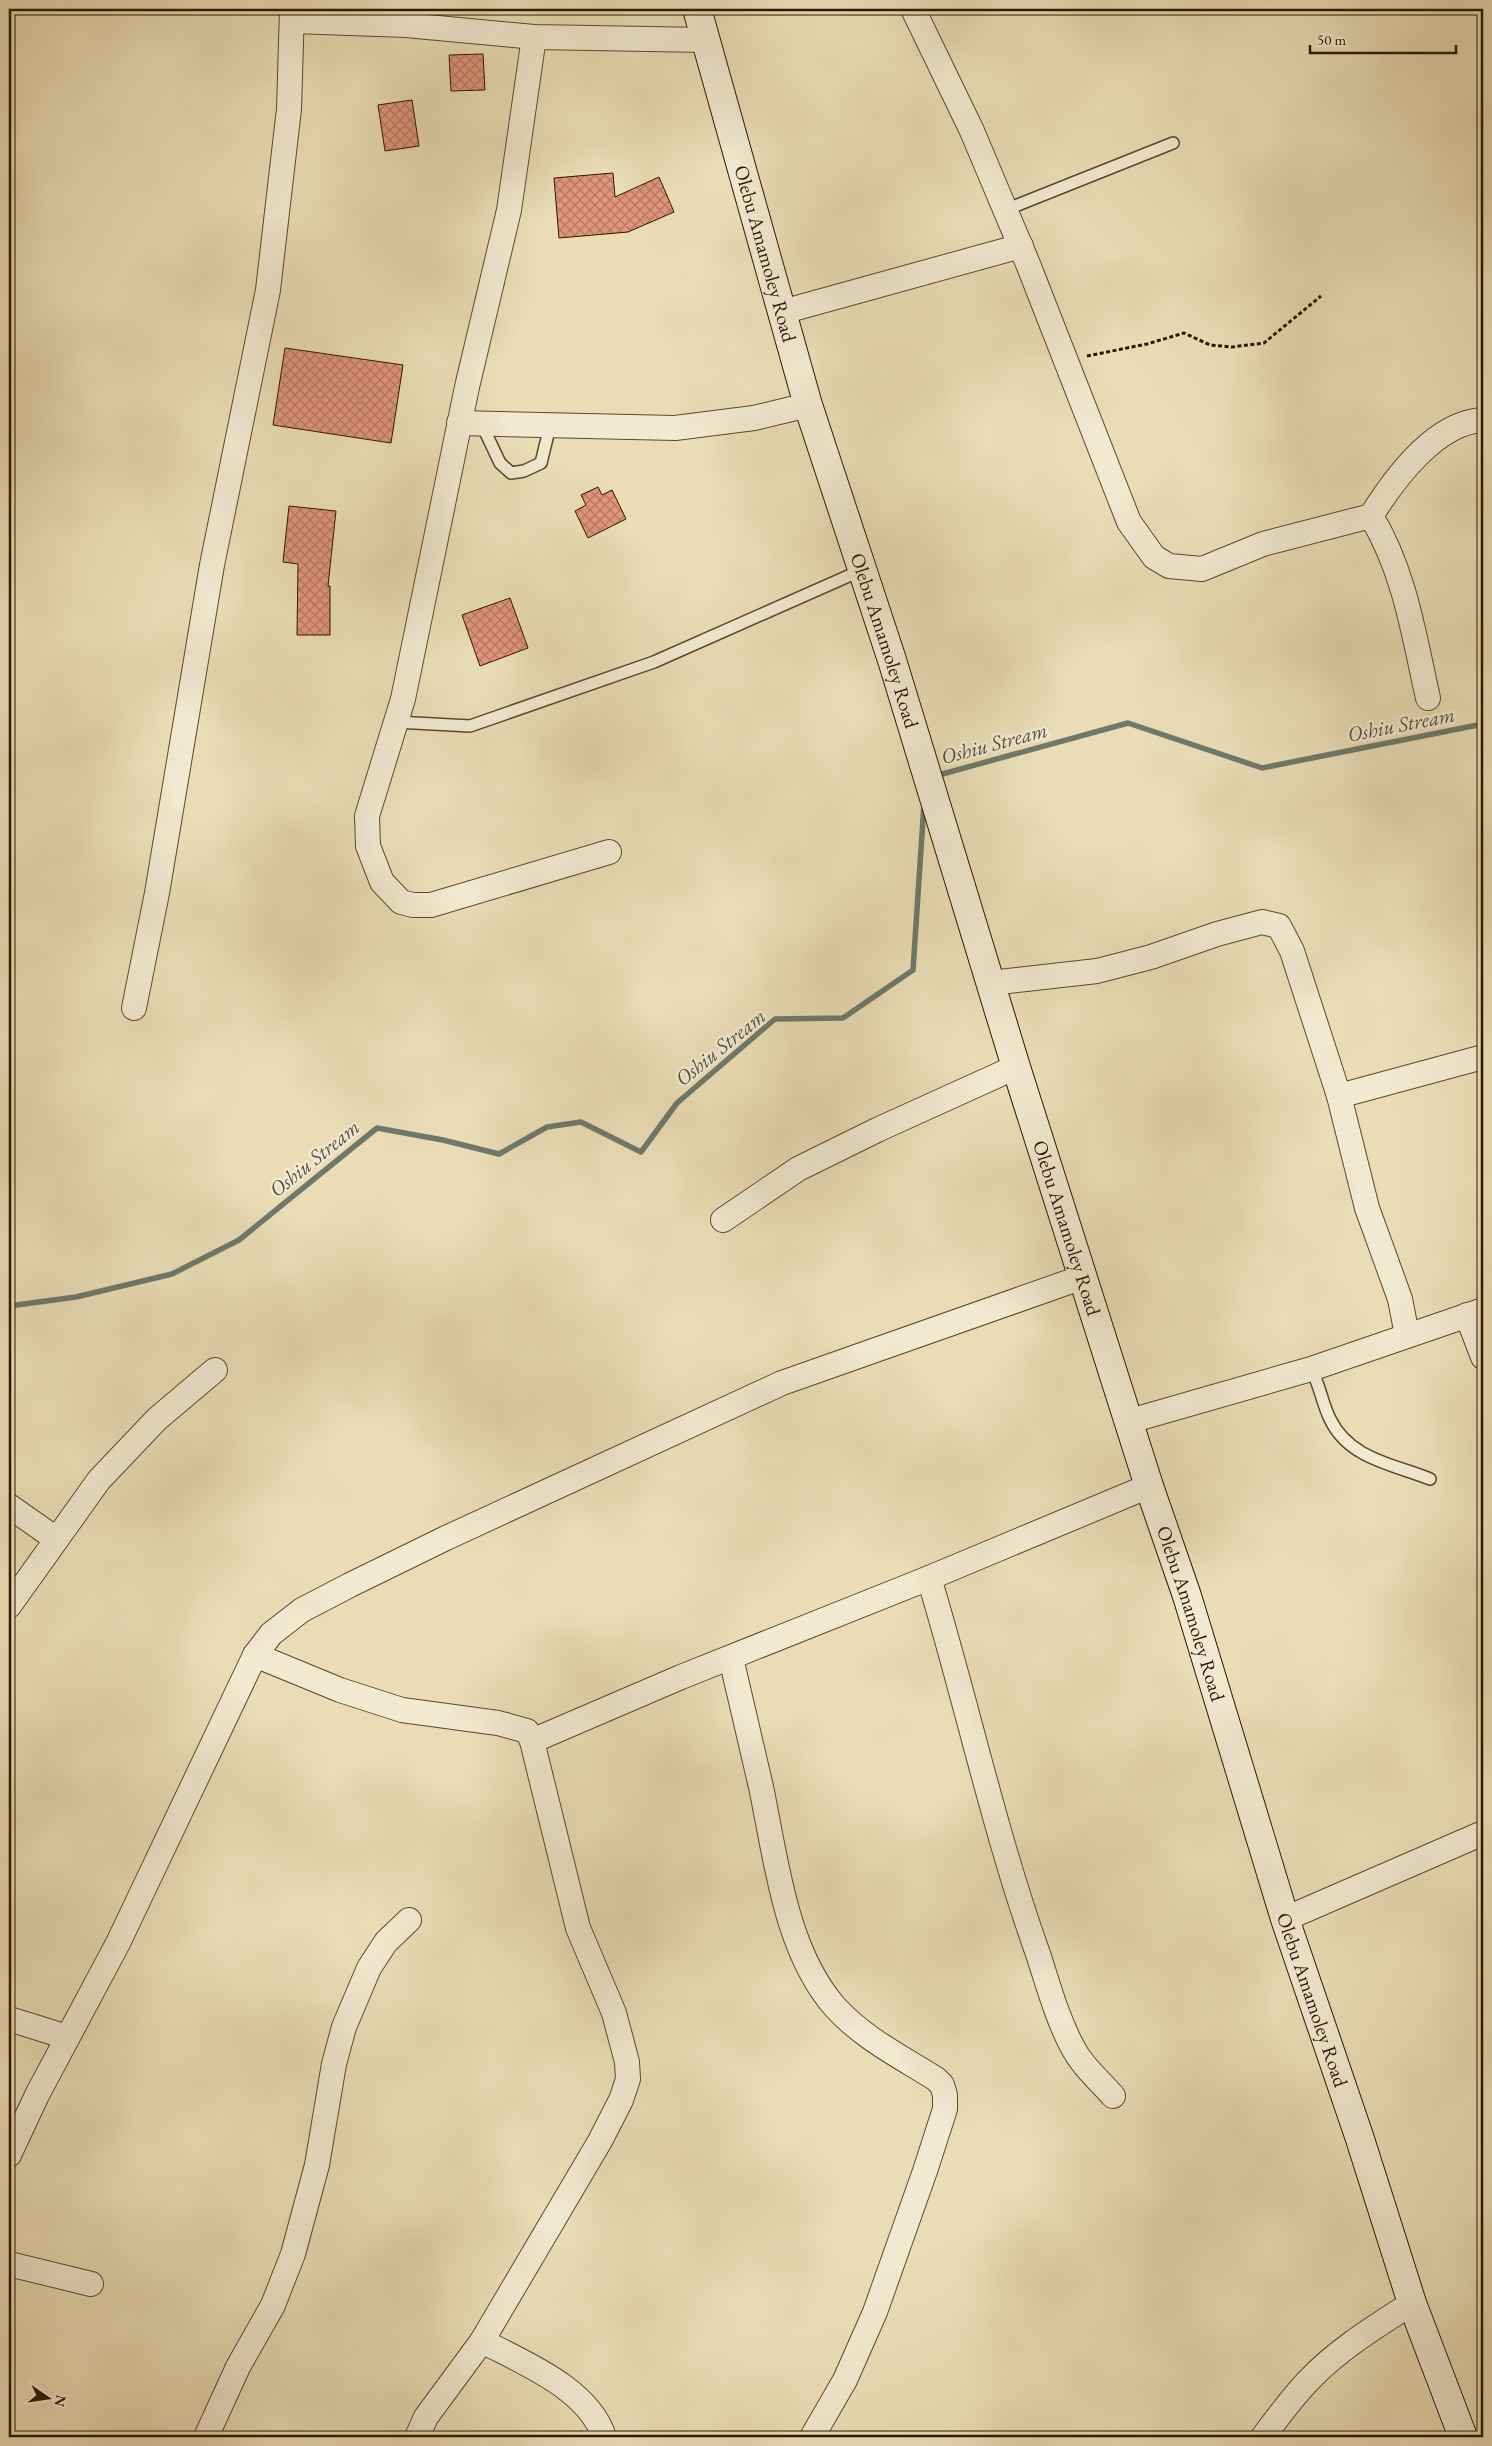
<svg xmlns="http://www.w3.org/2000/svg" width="1492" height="2446" font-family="'EB Garamond',serif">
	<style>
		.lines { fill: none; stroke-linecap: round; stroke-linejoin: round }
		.stream { stroke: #6e796b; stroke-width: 5.5 }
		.building { fill: url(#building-cross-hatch); stroke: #2e1500 }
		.lane-casing { stroke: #5d472e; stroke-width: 14 }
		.street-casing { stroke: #5d472e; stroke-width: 26 }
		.secondary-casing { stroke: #2e1500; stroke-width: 30 }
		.path { stroke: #2e1500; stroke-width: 3; stroke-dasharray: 4 2.5; stroke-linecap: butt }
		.lane { stroke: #f1e9d0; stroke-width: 11 }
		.street { stroke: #f1e9d0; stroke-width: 24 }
		.secondary { stroke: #f1e9d0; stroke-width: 28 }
		.labels { text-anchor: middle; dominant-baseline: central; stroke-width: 5; stroke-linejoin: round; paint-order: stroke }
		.street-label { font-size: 20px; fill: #2e1500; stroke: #f1e9d0 }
		.water-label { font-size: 21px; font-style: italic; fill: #534f3e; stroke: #f1e9d0 }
	</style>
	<defs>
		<pattern id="building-cross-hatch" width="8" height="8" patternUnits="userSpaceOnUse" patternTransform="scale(1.25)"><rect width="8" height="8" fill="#e1957d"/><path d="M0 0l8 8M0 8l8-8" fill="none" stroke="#b77864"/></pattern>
	</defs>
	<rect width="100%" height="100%" fill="#eaddb6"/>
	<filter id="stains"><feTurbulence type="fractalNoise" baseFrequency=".004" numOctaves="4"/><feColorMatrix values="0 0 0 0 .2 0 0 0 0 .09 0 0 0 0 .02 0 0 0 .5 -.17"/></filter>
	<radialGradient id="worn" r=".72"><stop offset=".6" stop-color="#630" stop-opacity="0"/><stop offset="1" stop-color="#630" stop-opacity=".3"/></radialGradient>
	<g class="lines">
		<!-- stream -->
		<g class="stream">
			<path d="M935,776L1128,723L1262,768L1483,724"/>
			<path d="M9,1306L76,1297L172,1274L239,1240L377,1128L443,1140L499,1154L547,1127L581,1122L641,1152L677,1103L775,1019L843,1018L913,970L924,804"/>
		</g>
	</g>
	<!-- building -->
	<g class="building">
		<path d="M483,54L485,90L451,91L449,55Z"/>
		<path d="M412,100L419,146L385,151L378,105Z"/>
		<path d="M613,173L615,197L659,177L674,212L628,232L559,238L554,178Z"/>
		<path d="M285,348L403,365L391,443L273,425Z"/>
		<path d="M598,487L602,495L612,490L626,519L588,538L575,511L586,505L581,495Z"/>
		<path d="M289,506L336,511L328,586H330V635H297L298,564L283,562Z"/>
		<path d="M510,598L528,648L480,666L462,615Z"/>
	</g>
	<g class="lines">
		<!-- lane casing -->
		<g class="lane-casing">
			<g id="lane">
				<path d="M1005,210L1173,143"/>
				<path d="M482,425L500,463L511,473L524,471L541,463L550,426"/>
				<path d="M396,722L470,726L654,662L862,570"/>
				<path d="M1311,1369C1320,1385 1322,1403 1330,1419C1349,1459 1393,1464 1430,1479"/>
			</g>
		</g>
		<!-- street casing -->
		<g class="street-casing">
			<g id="street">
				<path d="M913,9L972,131L1028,264L1129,522L1154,557L1169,566L1202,569L1263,544L1371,516C1394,479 1436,422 1483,420"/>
				<path d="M293,21L406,25L534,37L706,40"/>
				<path d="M534,37L509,210L467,387L403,699L367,816L368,846L382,882L401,902L413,905H431L609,852"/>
				<path d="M782,312L1021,246"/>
				<path d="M459,423L675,428L754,418L808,405"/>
				<path d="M1371,516C1405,572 1414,636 1428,698"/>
				<path d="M991,983L1097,971L1151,957L1217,934L1262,922L1279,926L1292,951L1339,1096L1367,1208L1400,1299L1407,1335"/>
				<path d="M134,1008L157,893L212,565L268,290L289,109L292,9"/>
				<path d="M1339,1096L1483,1057"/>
				<path d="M723,1220L798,1169L877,1130L1016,1067"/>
				<path d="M1467,1315L1483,1357"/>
				<path d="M1130,1421L1311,1369L1483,1310"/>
				<path d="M9,1506L56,1539"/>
				<path d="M929,1578C967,1703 994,1831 1038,1954C1048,1984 1057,2018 1072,2046C1082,2066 1099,2080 1113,2096"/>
				<path d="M9,1606L99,1480L157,1419L215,1370"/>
				<path d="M255,1655L340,1690L402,1710L498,1723L527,1731L532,1741L578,1928L614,2013L627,2062L628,2079L621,2100L600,2141L482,2341L426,2417L417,2437"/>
				<path d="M731,1658C741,1701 751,1744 761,1787C776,1858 785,1950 835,2007C863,2038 901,2057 936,2079L942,2085L945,2095V2109L925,2171L875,2312L845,2380L812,2437"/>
				<path d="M532,1741L681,1677L929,1578L1149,1486"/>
				<path d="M1285,1919L1483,1833"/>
				<path d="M9,2019L67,2037"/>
				<path d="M9,2155L37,2095L118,1943L255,1655L271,1634L302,1610L350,1585L446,1538L782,1383L1083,1277"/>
				<path d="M9,2264L91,2284"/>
				<path d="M482,2341C524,2363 589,2389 604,2437"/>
				<path d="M206,2437L238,2367L273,2305L293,2254L317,2165L334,2064L344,2027L369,1968L386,1942L409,1920"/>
				<path d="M1263,2437C1278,2417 1293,2396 1311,2378C1340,2348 1377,2326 1412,2303"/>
			</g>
		</g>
		<!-- secondary casing -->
		<g class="secondary-casing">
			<g id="secondary">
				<path id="s1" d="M697,9L808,405L892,660L1016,1067L1149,1486L1187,1596L1285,1919L1360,2139L1412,2303L1463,2437"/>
			</g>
		</g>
		<!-- path -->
		<path class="path" d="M1087,356L1147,344L1184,333L1210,345L1232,347L1264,343L1321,296"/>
		<!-- lane -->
		<use href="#lane" class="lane"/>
		<!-- street -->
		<use href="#street" class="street"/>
		<!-- secondary -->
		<use href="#secondary" class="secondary"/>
	</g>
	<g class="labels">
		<!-- street labels -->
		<g class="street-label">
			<text stroke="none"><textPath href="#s1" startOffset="254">Olebu Amamoley Road</textPath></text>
			<text stroke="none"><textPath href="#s1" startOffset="659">Olebu Amamoley Road</textPath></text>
			<text stroke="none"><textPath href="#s1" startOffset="1274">Olebu Amamoley Road</textPath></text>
			<text stroke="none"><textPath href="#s1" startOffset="1679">Olebu Amamoley Road</textPath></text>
			<text stroke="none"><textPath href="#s1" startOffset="2084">Olebu Amamoley Road</textPath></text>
		</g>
		<!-- water labels -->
		<g class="water-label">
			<text transform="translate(1401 724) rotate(-11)">Oshiu Stream</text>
			<text transform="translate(994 743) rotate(-15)">Oshiu Stream</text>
			<text transform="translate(720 1047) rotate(-39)">Oshiu Stream</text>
			<text transform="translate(314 1158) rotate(-39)">Oshiu Stream</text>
		</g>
	</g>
	<!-- margin -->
	<rect width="1492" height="2446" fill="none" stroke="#eaddb6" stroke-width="30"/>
	<rect x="10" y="10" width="1472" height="2426" fill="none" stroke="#2e1500" stroke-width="2.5"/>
	<rect x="15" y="15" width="1462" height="2416" fill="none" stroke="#2e1500"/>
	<!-- north arrow -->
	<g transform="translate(48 2398) rotate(103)" stroke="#f1e9d0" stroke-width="4" paint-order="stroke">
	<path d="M0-4L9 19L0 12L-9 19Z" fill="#2e1500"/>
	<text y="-8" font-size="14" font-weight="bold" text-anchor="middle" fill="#2e1500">N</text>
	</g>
	<!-- scale -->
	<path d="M1310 45v8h146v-8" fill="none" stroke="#2e1500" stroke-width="2.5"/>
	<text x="1317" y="45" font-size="15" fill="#2e1500" stroke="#f1e9d0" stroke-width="4" paint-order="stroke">50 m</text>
	<rect width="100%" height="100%" filter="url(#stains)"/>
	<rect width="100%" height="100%" fill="url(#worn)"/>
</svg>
